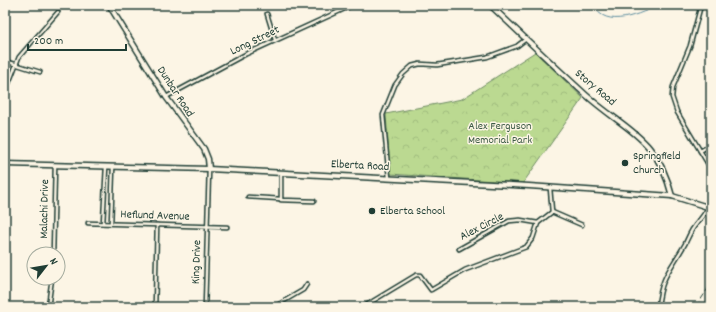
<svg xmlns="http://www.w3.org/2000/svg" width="716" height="312" font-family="Dekko,sans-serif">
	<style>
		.park { fill: url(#park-crowns); stroke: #6d8b62 }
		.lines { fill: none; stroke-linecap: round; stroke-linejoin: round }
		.stream { stroke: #5e8ea0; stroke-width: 1 }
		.street-casing { stroke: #1f3d34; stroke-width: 5.5 }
		.secondary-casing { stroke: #1f3d34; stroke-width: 7 }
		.street { stroke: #fcf5e5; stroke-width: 2.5 }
		.secondary { stroke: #fcf5e5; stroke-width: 4 }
		.rail { stroke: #1f3d34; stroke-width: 1; stroke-dasharray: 6 3; stroke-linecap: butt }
		.poi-dot { fill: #1f3d34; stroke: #fcf5e5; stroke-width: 1.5 }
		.labels { text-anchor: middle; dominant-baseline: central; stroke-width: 3; stroke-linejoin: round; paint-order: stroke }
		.street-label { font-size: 12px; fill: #1f3d34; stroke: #fcf5e5 }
		.park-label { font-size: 12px; fill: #3e5c47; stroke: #fcf5e5 }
		.poi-label { font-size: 12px; fill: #1f3d34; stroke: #fcf5e5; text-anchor: start }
	</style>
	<defs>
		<pattern id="park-crowns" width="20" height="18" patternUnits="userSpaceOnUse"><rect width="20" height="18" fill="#bbd991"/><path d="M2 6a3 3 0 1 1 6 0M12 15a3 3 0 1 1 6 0" fill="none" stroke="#a0bb7e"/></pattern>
	</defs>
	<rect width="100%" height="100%" fill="#fcf5e5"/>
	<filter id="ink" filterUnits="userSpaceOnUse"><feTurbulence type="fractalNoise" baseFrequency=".025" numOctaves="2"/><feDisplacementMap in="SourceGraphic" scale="8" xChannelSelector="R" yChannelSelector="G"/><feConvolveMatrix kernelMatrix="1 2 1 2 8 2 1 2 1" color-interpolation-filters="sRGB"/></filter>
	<g filter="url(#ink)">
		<!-- park -->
		<path class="park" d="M535,52L583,98L523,183L390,174L386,114L462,99Z"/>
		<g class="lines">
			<!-- stream -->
			<g class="stream">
				<path d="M593,5C606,31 641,13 659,5"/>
				<path d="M703,7L711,9"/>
			</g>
			<!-- street casing -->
			<g class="street-casing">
				<g id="street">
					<path d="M701,5L690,46L673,87L672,97L677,112L711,169"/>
					<path d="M267,14L275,40"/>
					<path d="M5,61L40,72"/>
					<path d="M5,93L19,57L58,12"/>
					<path d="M166,97L246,54L353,5"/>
					<path d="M700,151L711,145"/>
					<path d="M281,173V200L314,201"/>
					<path d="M389,178L383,115L395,85L403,74L412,66L420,64L437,65L487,57L517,46L526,39"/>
					<path d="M248,197L281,199"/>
					<path d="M552,212L582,225"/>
					<path d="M88,223L227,227"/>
					<path d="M103,223L106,167"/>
					<path d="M111,223L113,167"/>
					<path d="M459,249L509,221L520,220L538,223"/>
					<path d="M53,254L55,166"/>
					<path d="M48,307L52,278"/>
					<path d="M155,307L157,225"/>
					<path d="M205,307L209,169"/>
					<path d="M274,307L303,290L307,284"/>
					<path d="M363,307L416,275H420L431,290L465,270L526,247L533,238L538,223L552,212L550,188"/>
					<path d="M658,307C661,276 671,269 685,244C687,240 689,235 692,230C697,222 704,216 708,207"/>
				</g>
			</g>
			<!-- secondary casing -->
			<g class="secondary-casing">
				<g id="secondary">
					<path d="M109,5L166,97L204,149L208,159L209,169"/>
					<path d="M490,5C522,35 553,65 586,95C626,131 657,136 672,196"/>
					<path d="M5,164L209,169L529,186L672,196L711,208"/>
				</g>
			</g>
			<!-- street -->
			<use href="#street" class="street"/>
			<!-- secondary -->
			<use href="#secondary" class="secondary"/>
			<!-- rail -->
			<path class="rail" d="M696,307L711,284"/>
		</g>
	</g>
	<!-- markers -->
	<g class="poi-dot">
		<circle cx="625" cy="163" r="4"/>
		<circle cx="372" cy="211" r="4"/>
	</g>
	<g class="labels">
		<!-- street labels -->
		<g class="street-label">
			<text transform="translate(255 41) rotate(-26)">Long Street</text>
			<text transform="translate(595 88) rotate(40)">Story Road</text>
			<text transform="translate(175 92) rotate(57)">Dunbar Road</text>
			<text transform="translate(360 166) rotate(3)">Elberta Road</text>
			<text transform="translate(45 209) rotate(-89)">Malachi Drive</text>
			<text transform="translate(155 216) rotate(2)">Heflund Avenue</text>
			<text transform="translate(482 227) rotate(-27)">Alex Circle</text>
			<text transform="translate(197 262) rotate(-88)">King Drive</text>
		</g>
		<!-- park labels -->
		<g class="park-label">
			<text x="500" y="126">Alex Ferguson<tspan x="500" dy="14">Memorial Park</tspan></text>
		</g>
		<!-- poi labels -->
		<g class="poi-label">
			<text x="633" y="156">Springfield<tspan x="633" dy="14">Church</tspan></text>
			<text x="380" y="211">Elberta School</text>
		</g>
	</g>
	<!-- margin -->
	<rect width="716" height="312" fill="none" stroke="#fcf5e5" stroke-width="20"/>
	<rect x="10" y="10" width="696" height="292" fill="none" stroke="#1f3d34" stroke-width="1.5" filter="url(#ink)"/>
	<!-- north arrow -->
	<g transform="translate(46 266) rotate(59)"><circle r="19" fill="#fcf5e5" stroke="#a4ab9e"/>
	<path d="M0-3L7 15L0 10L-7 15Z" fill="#1f3d34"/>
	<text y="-6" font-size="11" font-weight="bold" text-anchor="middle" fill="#1f3d34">N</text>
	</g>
	<!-- scale -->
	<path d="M28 44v6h98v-6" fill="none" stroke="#1f3d34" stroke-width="2"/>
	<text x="34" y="44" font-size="12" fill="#1f3d34" stroke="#fcf5e5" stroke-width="3" paint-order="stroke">200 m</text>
</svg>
